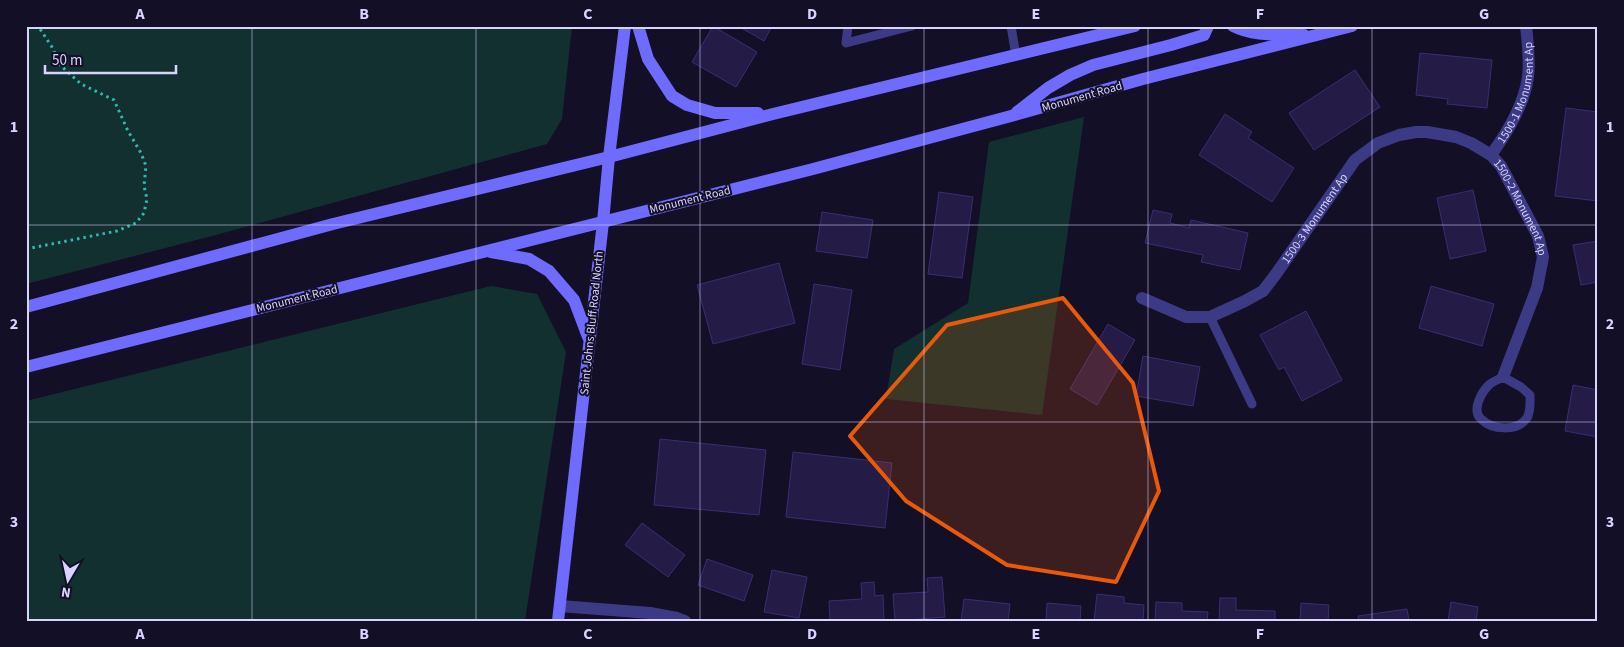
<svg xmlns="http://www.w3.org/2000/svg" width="1624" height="647" font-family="'Source Sans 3',sans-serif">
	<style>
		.green { fill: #12302f }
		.building { fill: #241b47; stroke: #3b2d73 }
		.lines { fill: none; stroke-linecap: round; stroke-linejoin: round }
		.path { stroke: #2fb8b0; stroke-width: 3; stroke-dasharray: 2.5 4; stroke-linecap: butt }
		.service { stroke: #3d3a85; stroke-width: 9 }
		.minor { stroke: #3d3a85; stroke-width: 12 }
		.secondary { stroke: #6f6bff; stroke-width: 12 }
		.marked { fill: #e8590c; fill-opacity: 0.2; stroke: #e8590c; stroke-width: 4; stroke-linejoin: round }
		.grid { fill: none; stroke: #d9d4ff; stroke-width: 1; stroke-opacity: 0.55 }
		.labels { text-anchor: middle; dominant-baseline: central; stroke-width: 4; stroke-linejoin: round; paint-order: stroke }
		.street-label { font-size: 12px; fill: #d9d4ff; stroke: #130f26 }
		.neatline { fill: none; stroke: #d9d4ff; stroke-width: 2 }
		.grid-label { font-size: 16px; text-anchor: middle; font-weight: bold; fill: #d9d4ff }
	</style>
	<rect width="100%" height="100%" fill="#130f26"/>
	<!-- green -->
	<g class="green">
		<path d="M26,26H572L562,119L547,144L212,236L26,284Z"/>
		<path d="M1084,117L1042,415L886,399L894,349L968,303L989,142Z"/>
		<path d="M491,286L537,294L566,352L525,621H26V401Z"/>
	</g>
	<!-- building -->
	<g class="building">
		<path d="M713,26L757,52L736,87L692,62Z"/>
		<path d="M738,26H772L764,41Z"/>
		<path d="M1420,53L1492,60L1487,108L1447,104L1448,99L1416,95Z"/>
		<path d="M1355,70L1380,107L1314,150L1289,113Z"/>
		<path d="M1566,108L1598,112V201L1555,196Z"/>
		<path d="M1225,114L1252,132L1248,138L1294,168L1272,202L1199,155Z"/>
		<path d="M1473,190L1486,251L1450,259L1437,198Z"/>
		<path d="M939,192L973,197L962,278L928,274Z"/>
		<path d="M1153,210L1172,214L1170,223L1189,228L1191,220L1248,233L1240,270L1201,262L1203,255L1145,243Z"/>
		<path d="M822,212L873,220L867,258L816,251Z"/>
		<path d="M1598,241V282L1581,285L1573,245Z"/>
		<path d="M779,263L795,323L713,344L697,285Z"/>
		<path d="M814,284L852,290L840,370L802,364Z"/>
		<path d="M1431,286L1494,304L1482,346L1419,328Z"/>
		<path d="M1306,311L1342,380L1302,401L1284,367L1279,370L1260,335Z"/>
		<path d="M1108,324L1135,340L1097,405L1070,389Z"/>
		<path d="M1143,356L1200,367L1193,406L1136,396Z"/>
		<path d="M1573,385L1598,390V437L1565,431Z"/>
		<path d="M660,439L766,450L759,515L654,505Z"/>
		<path d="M793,452L892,463L885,528L786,517Z"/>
		<path d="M642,523L685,555L668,577L625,545Z"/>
		<path d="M707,559L753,575L744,601L698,585Z"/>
		<path d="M772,570L807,577L799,618L764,612Z"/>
		<path d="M942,577L945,617L895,621L893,594L928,592L927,578Z"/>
		<path d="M874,582L875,596L883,595L884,621H830L829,601L862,599L861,583Z"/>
		<path d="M1097,594L1124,597V603L1144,605L1143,621H1094Z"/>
		<path d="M1220,598H1236V610L1275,611V621H1219Z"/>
		<path d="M964,599L1010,604L1008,621H961Z"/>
		<path d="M1156,602L1182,603V611L1208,612L1207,621H1155Z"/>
		<path d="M1451,602L1478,607L1476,621H1448Z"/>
		<path d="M1047,603L1081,606L1080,621H1046Z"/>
		<path d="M1301,603L1329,605L1328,621H1300Z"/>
		<path d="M1407,609L1409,621H1359L1358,616Z"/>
	</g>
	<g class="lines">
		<!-- path -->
		<path class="path" d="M26,249L117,231L136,223L144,213L147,199L144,186L146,166L141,153L128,131L114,100L81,84L60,65L52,47L38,26"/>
		<!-- service -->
		<g class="service">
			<path d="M848,26L846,43L912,26"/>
			<path d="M1011,26L1016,56"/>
			<path d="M1210,317L1252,404"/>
			<path d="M1503,377L1521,387L1530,395C1530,402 1531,411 1527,418C1517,432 1492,430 1481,419C1471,410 1482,391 1490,384C1494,381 1499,379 1503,377Z"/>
		</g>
		<!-- minor -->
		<g class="minor">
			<path id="s1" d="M1491,155C1507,133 1524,106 1528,77C1530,61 1528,43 1526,26"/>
			<path id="s2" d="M1142,298L1186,317H1210L1245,301L1263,291L1276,274L1355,160L1378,143L1399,135L1416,132H1427L1456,137L1471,143L1491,155L1501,166L1538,236L1543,257L1537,288L1503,377"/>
			<path d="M560,606L650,613L677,618L685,621"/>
		</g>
		<!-- secondary -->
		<g class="secondary">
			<path d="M638,26L648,59L672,96L687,105L715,113H758"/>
			<path d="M1233,26C1254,37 1280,34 1304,35"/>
			<path d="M1017,112L1048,88L1070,75L1093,65L1171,45L1204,35L1208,26"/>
			<path d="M491,252L529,259L549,271L574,300L588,337"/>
			<path d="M26,307L333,224L609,157L773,114L1135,26"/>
			<path d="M26,367L813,169L1011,116L1143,79L1352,26"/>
			<path d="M558,621L603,222L609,157L625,26"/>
		</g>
	</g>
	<!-- marked area -->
	<path class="marked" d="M1063,298L1133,383L1159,491L1116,582L1007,565L906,501L850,436L947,325Z"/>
	<!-- grid -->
	<path class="grid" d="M252,26V621M476,26V621M700,26V621M924,26V621M1148,26V621M1372,26V621M26,225H1598M26,422H1598"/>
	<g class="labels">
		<!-- street labels -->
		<g class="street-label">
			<text stroke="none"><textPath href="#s1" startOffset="69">1500-1 Monument Ap</textPath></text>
			<text transform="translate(1082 97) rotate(-16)">Monument Road</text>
			<text transform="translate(690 200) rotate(-14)">Monument Road</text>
			<text stroke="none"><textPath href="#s2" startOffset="500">1500-2 Monument Ap</textPath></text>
			<text stroke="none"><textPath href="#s2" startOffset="220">1500-3 Monument Ap</textPath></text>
			<text transform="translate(297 299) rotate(-14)">Monument Road</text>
			<text transform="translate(592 323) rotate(-84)">Saint Johns Bluff Road North</text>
		</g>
	</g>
	<!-- border -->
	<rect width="1624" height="647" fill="none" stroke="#130f26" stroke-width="55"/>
	<!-- north arrow -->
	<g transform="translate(68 580) rotate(189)" stroke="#130f26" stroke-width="4" paint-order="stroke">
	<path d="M0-4L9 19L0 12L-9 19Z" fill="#d9d4ff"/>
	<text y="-8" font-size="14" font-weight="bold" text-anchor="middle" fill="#d9d4ff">N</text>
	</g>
	<!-- scale -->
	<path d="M45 65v8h131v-8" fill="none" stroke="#d9d4ff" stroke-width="2.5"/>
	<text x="52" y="65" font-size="15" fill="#d9d4ff" stroke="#130f26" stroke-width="4" paint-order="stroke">50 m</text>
	<rect x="28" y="28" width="1568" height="592" class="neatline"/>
	<g class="grid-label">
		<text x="140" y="19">A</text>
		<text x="364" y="19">B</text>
		<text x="588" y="19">C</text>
		<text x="812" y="19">D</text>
		<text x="1036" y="19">E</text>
		<text x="1260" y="19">F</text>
		<text x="1484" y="19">G</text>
		<text x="14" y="132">1</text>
		<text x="1610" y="132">1</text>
		<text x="14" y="329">2</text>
		<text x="1610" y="329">2</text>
		<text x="14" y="527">3</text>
		<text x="1610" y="527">3</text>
		<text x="140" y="639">A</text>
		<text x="364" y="639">B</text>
		<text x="588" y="639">C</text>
		<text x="812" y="639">D</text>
		<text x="1036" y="639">E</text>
		<text x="1260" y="639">F</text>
		<text x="1484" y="639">G</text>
	</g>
</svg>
